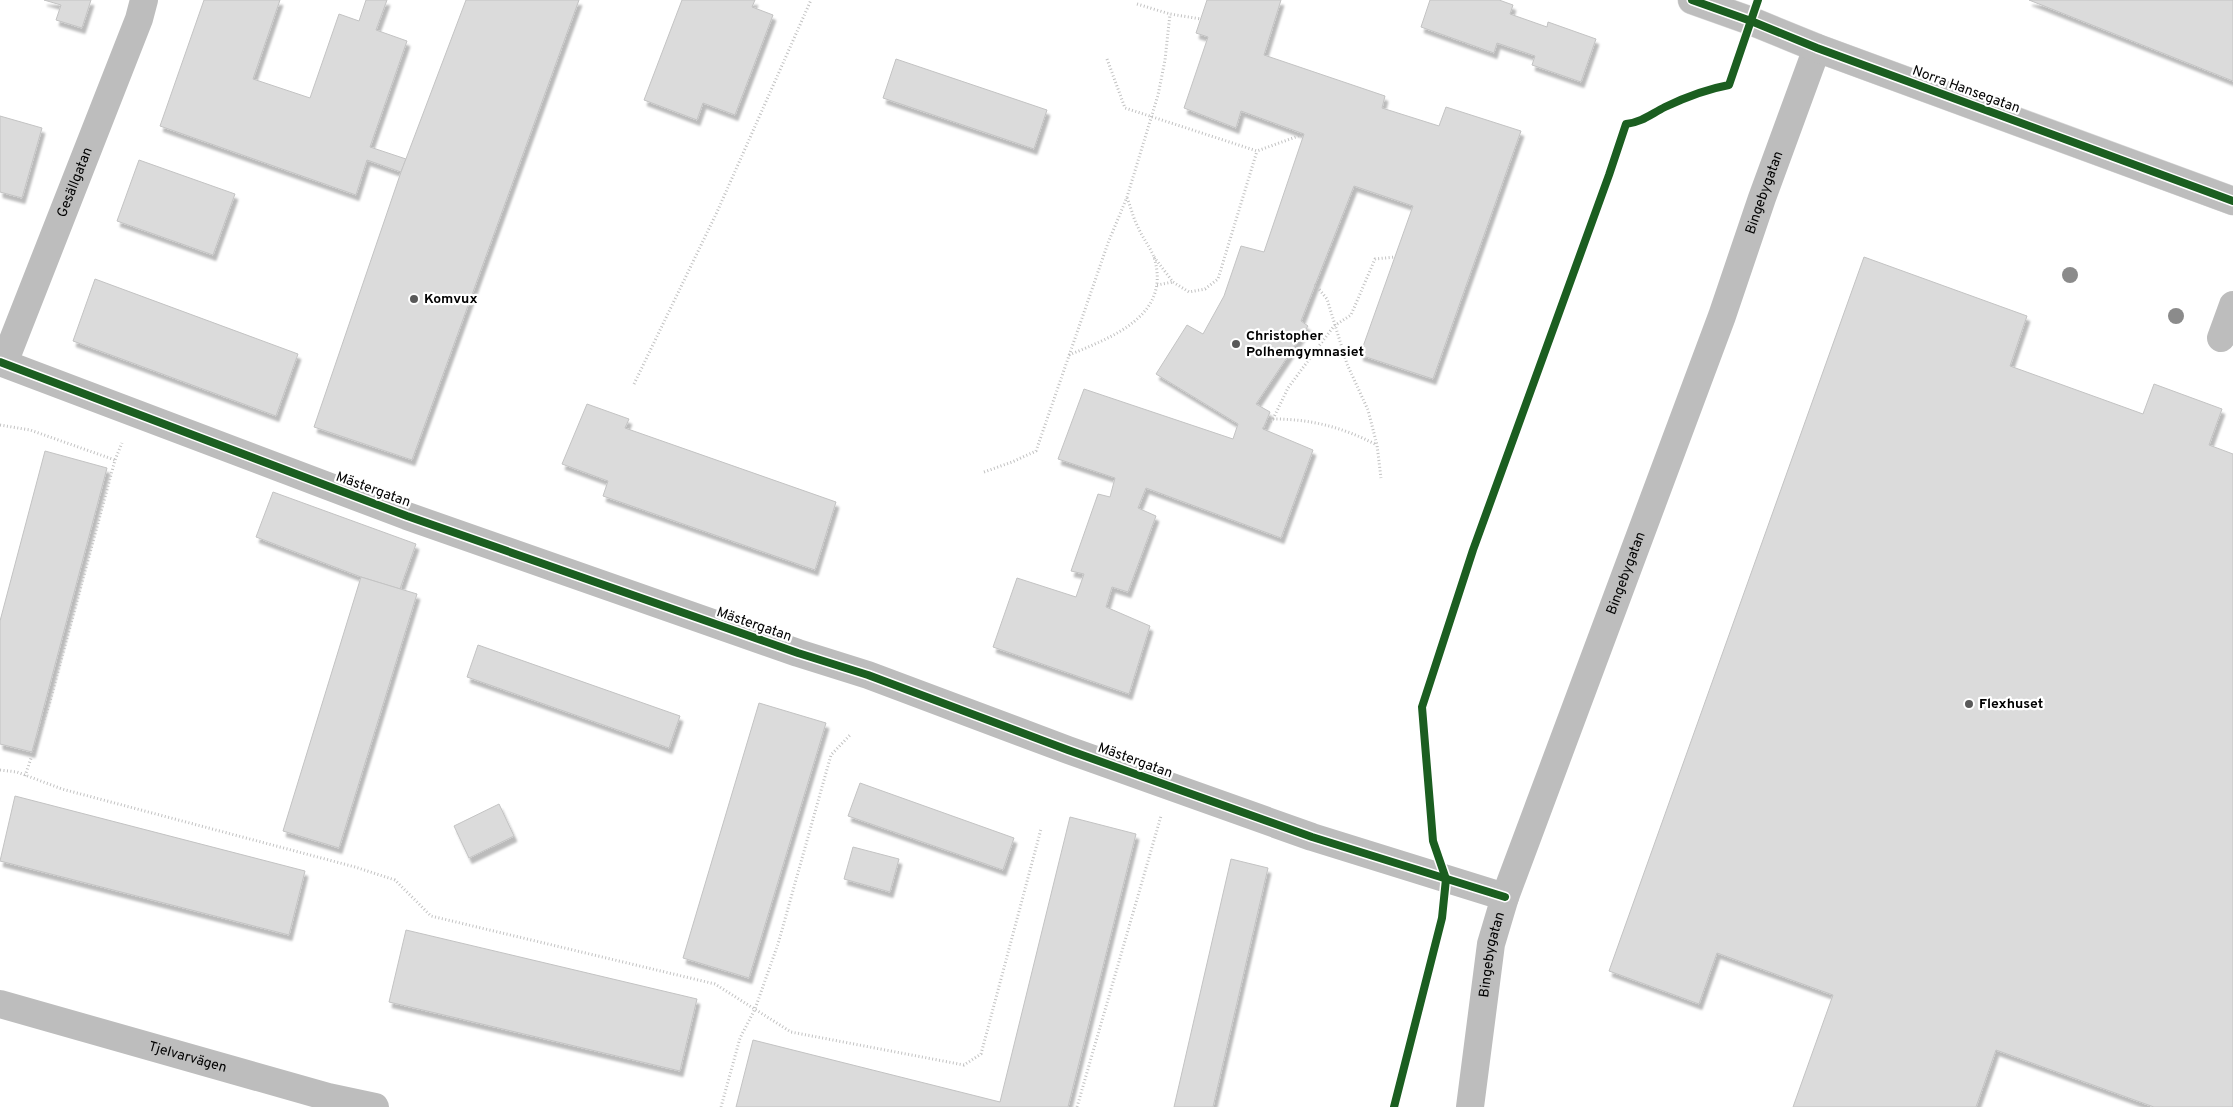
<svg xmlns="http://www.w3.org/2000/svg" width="2233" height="1107" font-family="Overpass,sans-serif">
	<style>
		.building { fill: #dbdbdb; stroke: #c3c3c3; filter: url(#shadow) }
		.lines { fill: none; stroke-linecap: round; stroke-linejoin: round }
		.major-casing { stroke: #dbdbdb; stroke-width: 29 }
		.path { stroke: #c2c2c2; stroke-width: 3; stroke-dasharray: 1 2.5; stroke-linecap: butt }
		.minor { stroke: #bdbdbd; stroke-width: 28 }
		.major { stroke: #bdbdbd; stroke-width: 28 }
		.cycleway-casing { stroke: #fff; stroke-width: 11 }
		.cycleway { stroke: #1b5e20; stroke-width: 8 }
		.tree { fill: #8b8b8b }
		.poi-dot { fill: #595959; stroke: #fff; stroke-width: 2 }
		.labels { text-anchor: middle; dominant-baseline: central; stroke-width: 4.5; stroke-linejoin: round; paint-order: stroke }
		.street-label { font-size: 14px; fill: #000; stroke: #fff }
		.poi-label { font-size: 14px; font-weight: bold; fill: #000; stroke: #fff; text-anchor: start }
	</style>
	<defs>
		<filter id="shadow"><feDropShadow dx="3" dy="5.5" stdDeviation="1" flood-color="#0004"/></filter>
	</defs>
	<rect width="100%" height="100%" fill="#fff"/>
	<!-- building -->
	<g class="building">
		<path d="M44,0H91L82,28L56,20L61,5Z"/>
		<path d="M204,0H280L253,79L310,98L339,14L359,21L366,0H387L376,30L407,41L370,147L406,159L401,172L367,160L356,195L160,126Z"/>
		<path d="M466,0H579L412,460L314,427L401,172Z"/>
		<path d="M682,0H755L752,7L773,15L735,115L703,103L697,120L644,100Z"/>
		<path d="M1207,0H1281L1264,55L1385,96L1382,108L1439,126L1446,107L1521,131L1433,379L1360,355L1413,206L1354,186L1301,321L1308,326L1256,404L1270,412L1263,429L1313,450L1281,538L1146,488L1138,508L1156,516L1128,592L1112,587L1106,607L1150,626L1129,694L993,647L1017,578L1076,597L1084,574L1071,571L1098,494L1110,497L1115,478L1058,459L1084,389L1233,439L1238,424L1156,374L1187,325L1203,334L1224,296L1241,246L1264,252L1304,134L1241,111L1236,128L1184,108L1208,37L1196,33Z"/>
		<path d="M1430,0H1499L1513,5L1510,14L1547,27L1548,22L1596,39L1581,82L1532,65L1535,56L1497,43L1494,53L1421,27Z"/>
		<path d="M2029,0H2233V81Z"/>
		<path d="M896,59L1047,110L1034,149L883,98Z"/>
		<path d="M0,116L42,128L22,198L0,192Z"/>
		<path d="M139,160L235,194L213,255L117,221Z"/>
		<path d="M1864,257L2027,316L2010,366L2143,414L2154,384L2222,409L2209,445L2233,454V1107H2154L1996,1050L1976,1107H1793L1833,995L1717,953L1699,1004L1609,971Z"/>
		<path d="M95,279L298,354L276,416L73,341Z"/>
		<path d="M587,404L629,419L625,428L836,502L815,570L603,496L608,481L562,464Z"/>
		<path d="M45,451L107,468L32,752L0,744V621Z"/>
		<path d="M273,492L416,544L400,589L361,577L256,537Z"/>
		<path d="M361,577L417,594L339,848L283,831Z"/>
		<path d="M478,645L680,716L669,748L467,677Z"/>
		<path d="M759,703L826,723L749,978L683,958Z"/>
		<path d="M860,783L1014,838L1003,870L848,816Z"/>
		<path d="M15,796L305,871L289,935L0,861Z"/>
		<path d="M499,804L514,836L469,858L454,826Z"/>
		<path d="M1070,817L1136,834L1068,1107H736L753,1040L1000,1102Z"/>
		<path d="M853,847L899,859L890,892L844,879Z"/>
		<path d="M1231,859L1268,868L1213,1107H1174Z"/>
		<path d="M406,930L697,999L680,1071L389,1002Z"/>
	</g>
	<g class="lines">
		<!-- major casing -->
		<g class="major-casing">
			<path id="major" d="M1692,0L1751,21L1817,48L2233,201"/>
		</g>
		<!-- path -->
		<g class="path">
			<path d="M1137,4L1170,14L1201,19"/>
			<path d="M1107,59L1125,108L1257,151L1304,134"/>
			<path d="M1154,257L1173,282L1189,292L1205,289L1218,279L1257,151"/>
			<path d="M1315,284L1327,299L1347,364L1368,410L1377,445L1381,478"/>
			<path d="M1157,285L1173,282"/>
			<path d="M1069,355C1112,337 1172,316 1154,257C1150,247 1142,237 1138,227C1133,218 1131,207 1127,198"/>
			<path d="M634,384L717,212L811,0"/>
			<path d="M1273,419L1288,388L1313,354L1334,326L1351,315L1375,259L1395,257"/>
			<path d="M0,425L30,430L115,460"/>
			<path d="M1263,429L1273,419C1311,419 1342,427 1377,445"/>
			<path d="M984,472L1012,462L1036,451L1108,243L1127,197L1158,95L1165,60L1170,14"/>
			<path d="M0,770L17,772L62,789L355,867L395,880L431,916L715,984L791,1032L964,1065L981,1054L1041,829"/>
			<path d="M25,776L49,705L115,460L122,443"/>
			<path d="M721,1107L740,1038L755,1009L778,944L831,755L850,735"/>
			<path d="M1077,1107L1161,816"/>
		</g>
		<!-- minor -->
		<g class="minor">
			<path d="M2221,338L2233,305"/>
			<path d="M0,362L407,516L798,653L868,675L1068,750L1312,837L1505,897"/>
			<path id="s1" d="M4,363L139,19L144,0"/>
			<path id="s2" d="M0,1004L328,1097L375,1107"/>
			<path id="s3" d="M1470,1107L1491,944L1505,897L1722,316L1762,198L1817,48"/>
		</g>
		<!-- major -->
		<use href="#major" class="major"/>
		<!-- cycleway casing -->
		<g class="cycleway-casing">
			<g id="cycleway">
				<path d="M1692,0L1751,21L1817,48L2233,201"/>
				<path d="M0,362L407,516L798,653L868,675L1068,750L1312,837L1505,897"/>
				<path d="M1394,1107L1442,918L1446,879L1433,841L1422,707L1473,550L1609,175L1626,124C1642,122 1651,114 1665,107C1686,97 1707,89 1729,85L1758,0"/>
			</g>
		</g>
		<!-- cycleway -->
		<use href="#cycleway" class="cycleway"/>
	</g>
	<!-- trees -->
	<g class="tree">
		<circle cx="2070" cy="275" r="8"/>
		<circle cx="2176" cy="316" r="8"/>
	</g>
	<!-- markers -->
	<g class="poi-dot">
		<circle cx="414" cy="299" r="5"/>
		<circle cx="1236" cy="344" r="5"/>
		<circle cx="1969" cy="704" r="5"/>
	</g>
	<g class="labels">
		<!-- street labels -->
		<g class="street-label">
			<text transform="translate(1966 90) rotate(20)">Norra Hansegatan</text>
			<text stroke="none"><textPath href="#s1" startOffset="194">Gesällgatan</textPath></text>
			<text stroke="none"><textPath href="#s3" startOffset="964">Bingebygatan</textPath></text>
			<text transform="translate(373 490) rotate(20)">Mästergatan</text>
			<text stroke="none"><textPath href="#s3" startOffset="559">Bingebygatan</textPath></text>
			<text transform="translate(754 625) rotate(19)">Mästergatan</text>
			<text transform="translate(1135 761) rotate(20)">Mästergatan</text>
			<text stroke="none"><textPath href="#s3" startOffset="154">Bingebygatan</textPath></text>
			<text stroke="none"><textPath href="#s2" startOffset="195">Tjelvarvägen</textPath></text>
		</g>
		<!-- poi labels -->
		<g class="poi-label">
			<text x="424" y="299">Komvux</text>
			<text x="1246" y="336">Christopher<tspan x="1246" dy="16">Polhemgymnasiet</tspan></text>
			<text x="1979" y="704">Flexhuset</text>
		</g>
	</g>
</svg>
